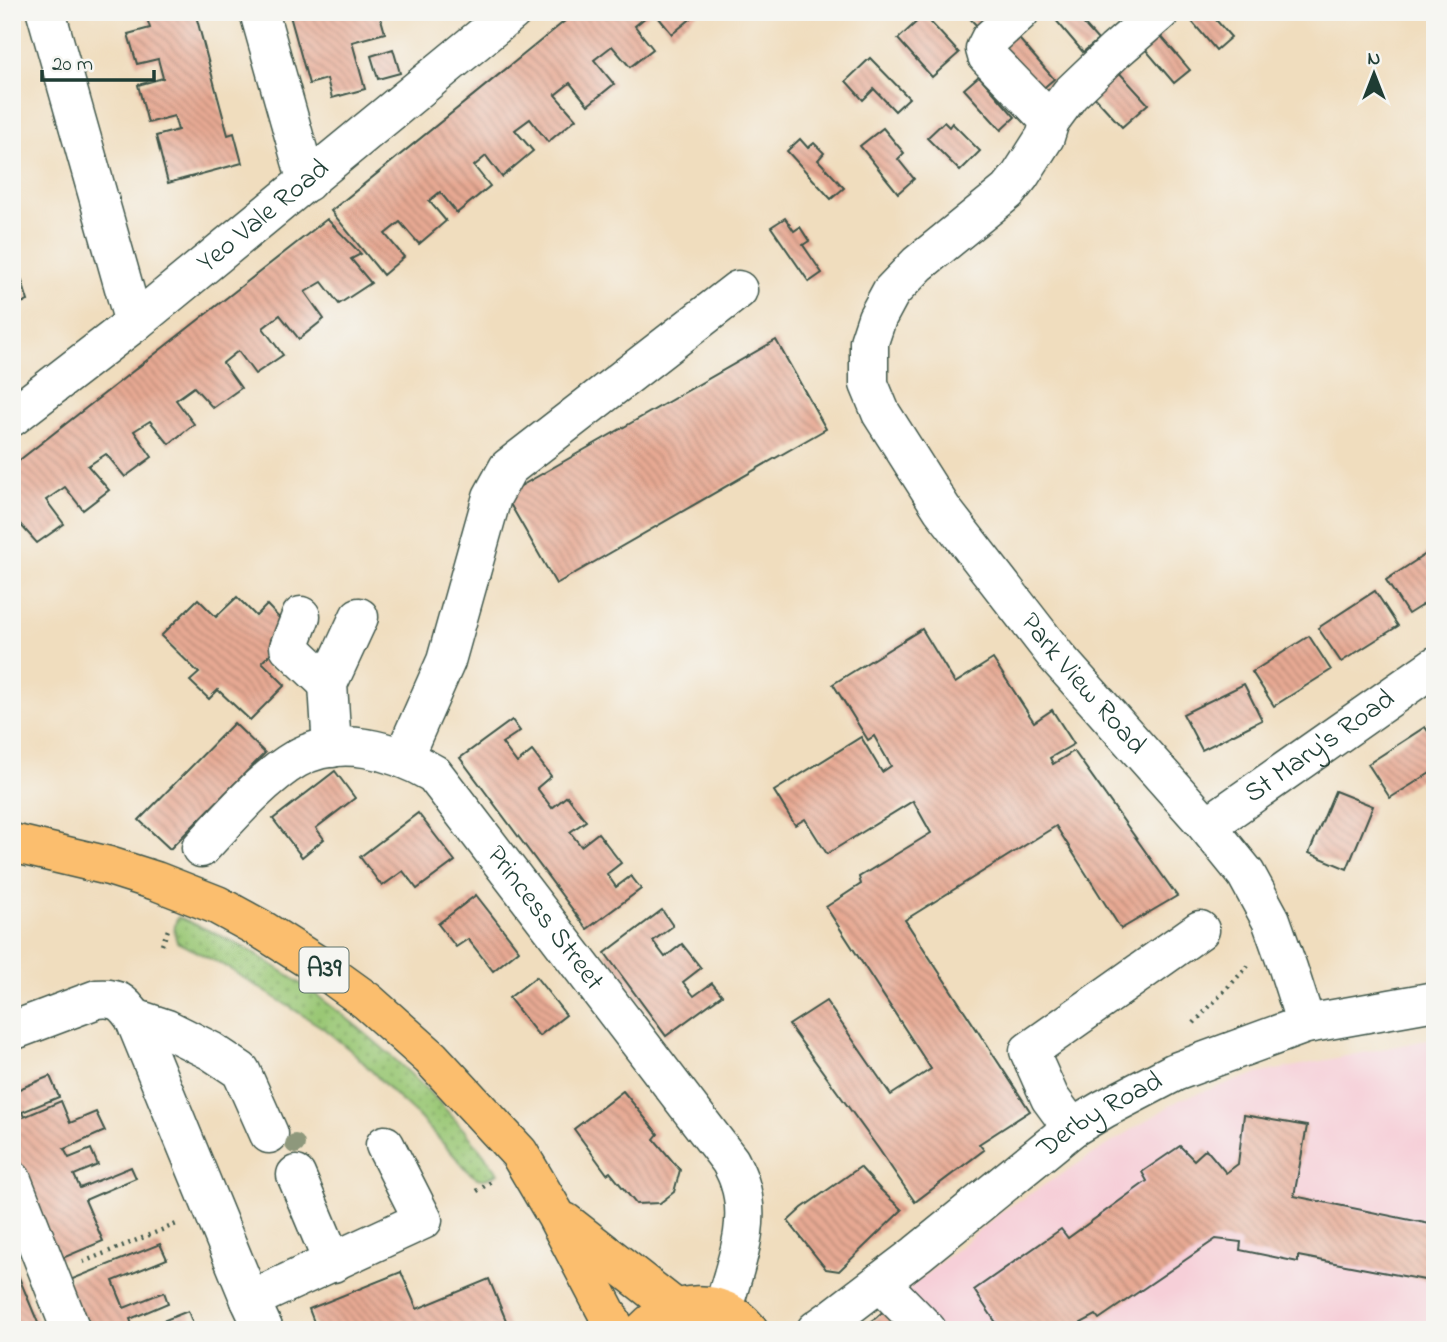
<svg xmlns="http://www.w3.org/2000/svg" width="1447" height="1342" font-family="'Indie Flower',sans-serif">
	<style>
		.built { fill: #f6cfd8 }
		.green { fill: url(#green-dots); stroke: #5c8254; stroke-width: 2 }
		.building { fill: url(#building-back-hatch) }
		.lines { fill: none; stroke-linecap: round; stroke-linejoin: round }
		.minor-casing { stroke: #3e5549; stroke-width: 41 }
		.major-casing { stroke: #3e5549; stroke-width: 41 }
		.path { stroke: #3e5549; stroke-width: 4.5; stroke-dasharray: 2 5; stroke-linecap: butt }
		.minor { stroke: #fff; stroke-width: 38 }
		.major { stroke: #fbbe6e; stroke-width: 38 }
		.tree { fill: #8e987b }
		.labels { text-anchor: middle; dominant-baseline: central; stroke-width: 5; stroke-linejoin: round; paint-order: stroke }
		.shield { fill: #f6f6f2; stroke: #60746d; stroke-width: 2 }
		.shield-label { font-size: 26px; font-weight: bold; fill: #1f3d34 }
		.street-label { font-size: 28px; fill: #1f3d34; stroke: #f6f6f2 }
	</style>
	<defs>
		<pattern id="green-dots" width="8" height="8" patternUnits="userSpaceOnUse" patternTransform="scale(1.75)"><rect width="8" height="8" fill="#9ac775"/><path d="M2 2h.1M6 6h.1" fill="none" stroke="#7da361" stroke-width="1.8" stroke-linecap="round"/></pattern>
		<pattern id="building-back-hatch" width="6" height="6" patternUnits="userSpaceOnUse" patternTransform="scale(1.75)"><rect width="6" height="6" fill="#e7a993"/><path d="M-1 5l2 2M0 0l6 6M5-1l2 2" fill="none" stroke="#bb8b79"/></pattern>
	</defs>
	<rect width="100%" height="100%" fill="#f6f6f2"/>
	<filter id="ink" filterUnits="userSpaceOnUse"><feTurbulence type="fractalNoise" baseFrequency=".0143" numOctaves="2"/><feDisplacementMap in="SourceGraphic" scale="14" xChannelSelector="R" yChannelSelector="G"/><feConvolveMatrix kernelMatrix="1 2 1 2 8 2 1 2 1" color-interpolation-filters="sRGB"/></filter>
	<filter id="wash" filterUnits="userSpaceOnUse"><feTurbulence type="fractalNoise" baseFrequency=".00686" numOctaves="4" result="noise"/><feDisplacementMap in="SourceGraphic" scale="28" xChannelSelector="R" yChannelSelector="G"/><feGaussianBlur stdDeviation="1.57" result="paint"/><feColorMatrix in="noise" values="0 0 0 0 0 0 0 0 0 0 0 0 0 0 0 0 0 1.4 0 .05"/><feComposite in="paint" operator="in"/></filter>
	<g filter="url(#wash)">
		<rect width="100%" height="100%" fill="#f0ddbe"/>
		<!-- built -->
		<path class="built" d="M1432,1039L1435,1051V1330L864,1329L908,1289L1004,1210L1181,1099L1256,1074Z"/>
		<!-- green -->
		<path class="green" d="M178,917C206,929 234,941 260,957C345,1009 440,1092 498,1173C485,1179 482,1183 470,1173L418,1116L397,1097L355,1054L323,1028L225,966L177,942C174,933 173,926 178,917Z"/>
		<g id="blocks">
			<!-- building -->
			<g class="building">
				<path d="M145,12H195L228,135L234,133L242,163L168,183L156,136L178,130L174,116L148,123L138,85L163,78L158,59L137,64L128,34L150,28Z"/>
				<path d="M289,12H379L385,33L352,42L365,89L332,98L327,79L309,84Z"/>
				<path d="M576,12H652L635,26L653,49L630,67L612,46L594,60L614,84L588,105L570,83L555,95L576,119L548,142L530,119L515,130L533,151L502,177L486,156L474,166L490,186L457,213L440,192L429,201L446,221L419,244L400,222L385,234L404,257L383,275L331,211Z"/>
				<path d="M654,12H699L672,34Z"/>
				<path d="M964,12H993L977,26Z"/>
				<path d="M1049,12H1073L1098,40L1083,52Z"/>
				<path d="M1184,12H1209L1231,37L1216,50Z"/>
				<path d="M924,15L959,53L932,77L898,39Z"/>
				<path d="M1155,29L1190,70L1174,83L1139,42Z"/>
				<path d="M1014,33L1054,79L1040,91L1000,46Z"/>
				<path d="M393,49L400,73L378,79L371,56Z"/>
				<path d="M870,58L909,98L895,111L874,89L863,100L846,81Z"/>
				<path d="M1116,69L1148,104L1122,127L1090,92Z"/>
				<path d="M979,76L1015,117L1001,130L964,89Z"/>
				<path d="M944,122L949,127L952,123L980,151L960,171L927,138Z"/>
				<path d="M883,128L904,153L898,159L914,179L898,193L860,146Z"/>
				<path d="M800,139L808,148L814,143L824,153L818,160L844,188L831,199L787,151Z"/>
				<path d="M785,218L794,231L800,227L809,241L803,245L822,273L809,282L771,227Z"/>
				<path d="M327,219L361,254L351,259L371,283L339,304L322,282L305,292L324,319L299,339L280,315L263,328L283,355L255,374L238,351L223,363L241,388L213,408L194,387L176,400L194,424L169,444L150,421L134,431L152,457L125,477L106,454L88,466L109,490L83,510L65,487L46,500L64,524L37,543L19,523L12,526V466Z"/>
				<path d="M17,265L28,301L12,305V266Z"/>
				<path d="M776,340L826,429L556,584L505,495Z"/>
				<path d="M1435,548V597L1408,614L1386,580Z"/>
				<path d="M1375,591L1398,626L1341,662L1318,628Z"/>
				<path d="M237,597L256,616L267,605L284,623L273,634L282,642L262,662L285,685L250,720L218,690L209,699L190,681L199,673L161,636L198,599L216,617Z"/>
				<path d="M922,629L955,683L993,659L1034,722L1052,710L1074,744L1050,758L1053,764L1074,751L1177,896L1121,929L1056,826L905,920L1030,1111L979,1144L984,1150L915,1202L878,1148L789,1025L826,1001L891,1095L931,1069L826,907L861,884L859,877L931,833L913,801L827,854L805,819L795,825L774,791L861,737L882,772L891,766L874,736L868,740L833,684Z"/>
				<path d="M1309,636L1331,670L1274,706L1252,672Z"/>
				<path d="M1244,684L1262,720L1202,750L1183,714Z"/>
				<path d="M512,720L520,731L502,743L517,763L532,751L551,776L537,788L552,808L567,796L586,821L570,832L581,846L598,833L621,863L607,874L616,887L631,876L641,889L587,929L460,758Z"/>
				<path d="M234,723L265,753L170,849L139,820Z"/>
				<path d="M1425,727L1435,742V770L1390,798L1368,764Z"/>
				<path d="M335,771L355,798L316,828L324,839L302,857L273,819Z"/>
				<path d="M1335,791L1373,806L1347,869L1309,853Z"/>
				<path d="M418,813L455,861L417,889L403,871L382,886L360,857Z"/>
				<path d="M476,895L519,950L493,971L468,939L456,947L438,924Z"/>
				<path d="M662,910L673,926L653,941L665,957L682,944L701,968L683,982L694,996L712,983L722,995L666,1036L605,953Z"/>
				<path d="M536,977L566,1015L539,1036L509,998Z"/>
				<path d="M50,1076L59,1097L22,1112L24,1117L61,1101L70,1123L96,1112L105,1131L64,1149L69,1158L91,1149L98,1165L74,1175L80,1188L131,1167L136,1178L85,1200L103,1241L58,1260L12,1153V1092Z"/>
				<path d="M623,1091L658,1134L654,1139L680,1170L674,1192L660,1203L636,1204L610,1172L607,1174L574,1129Z"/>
				<path d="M1244,1115L1307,1126L1294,1196L1435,1225V1282L1298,1256V1262L1240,1250L1241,1242L1216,1239L1099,1319L1096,1315L1079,1324L1083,1330H1001L974,1290L1061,1229L1068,1238L1147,1181L1142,1172L1180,1146L1194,1160L1206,1149L1226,1173L1238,1164Z"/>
				<path d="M860,1167L880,1189L902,1210L839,1271L826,1269L788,1221L802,1208Z"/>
				<path d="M160,1244L167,1259L113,1281L124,1308L164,1292L168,1303L130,1319L134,1330H84L65,1282Z"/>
				<path d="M12,1261L41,1330H12Z"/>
				<path d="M401,1272L417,1309L489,1279L510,1330H317L309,1309Z"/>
				<path d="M888,1307L909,1330H876L870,1323Z"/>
				<path d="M188,1311L193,1324L179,1330H140Z"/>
			</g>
		</g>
	</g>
	<g filter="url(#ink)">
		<use href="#blocks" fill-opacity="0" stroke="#3e5549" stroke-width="2"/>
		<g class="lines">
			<!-- minor casing -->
			<g class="minor-casing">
				<g id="minor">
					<path d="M46,12L134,323"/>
					<path d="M259,12L307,182"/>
					<path d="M1020,12L990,39L985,49L987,56L1050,121"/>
					<path id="s1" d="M1160,12L1115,51L1070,94L1050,121L1045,137L1020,176L1008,191L918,264L891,292L877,318L869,342V384L881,413L942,509L1056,656L1207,826L1246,874L1271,920L1288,968L1306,1024"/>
					<path id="s2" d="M12,417L134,323L512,12"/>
					<path d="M301,616L289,647L328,684"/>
					<path d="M332,748L328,684L359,617"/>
					<path d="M403,758L446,661L492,497L508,468L738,290"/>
					<path id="s3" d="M1207,826L1435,666"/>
					<path id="s4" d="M201,848C227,820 263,778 296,759C340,734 393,750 434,774L730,1161C733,1167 737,1174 739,1181C754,1224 734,1268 723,1309"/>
					<path d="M134,1018L167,1029L211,1051L241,1071L269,1134"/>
					<path d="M12,1031L97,999C117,997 123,1002 134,1018L250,1300L264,1330"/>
					<path d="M1072,1128L1050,1098L1029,1051L1200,930"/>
					<path d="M296,1175L333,1263"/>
					<path d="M12,1180L71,1330"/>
					<path d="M880,1282L927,1330"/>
					<path d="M250,1300L423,1220L385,1145"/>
					<path id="s5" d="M816,1330L833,1318L917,1254L1072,1128L1104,1109L1175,1072L1306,1024L1435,1001"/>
				</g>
			</g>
			<!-- major casing -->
			<g class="major-casing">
				<g id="major">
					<path d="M12,843L109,866L156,881L217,905L261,929L313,962L367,1001L431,1058L519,1153L555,1214L616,1330"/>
					<path d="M565,1222L675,1308"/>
					<path d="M644,1330C673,1299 721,1295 749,1330"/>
				</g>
			</g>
			<!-- path -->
			<g class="path">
				<path d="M162,945L169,927"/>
				<path d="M1194,1023L1248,966"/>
				<path d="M477,1191L494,1180"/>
				<path d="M83,1262L179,1223"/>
			</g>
			<!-- minor -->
			<use href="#minor" class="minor"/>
			<!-- major -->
			<use href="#major" class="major"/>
		</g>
		<!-- trees -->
		<circle class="tree" cx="295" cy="1144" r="10"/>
	</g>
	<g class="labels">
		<!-- shield labels -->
		<rect class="shield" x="299.5" y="947.5" width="49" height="45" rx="5"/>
		<g class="shield-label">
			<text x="324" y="970">A39</text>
		</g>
		<!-- street labels -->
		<g class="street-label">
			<text stroke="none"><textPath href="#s2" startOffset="322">Yeo Vale Road</textPath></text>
			<text stroke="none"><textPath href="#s1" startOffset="859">Park View Road</textPath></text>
			<text stroke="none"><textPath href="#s3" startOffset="138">St Mary's Road</textPath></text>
			<text stroke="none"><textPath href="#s4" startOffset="458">Princess Street</textPath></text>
			<text stroke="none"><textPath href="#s5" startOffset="357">Derby Road</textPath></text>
		</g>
	</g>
	<!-- margin -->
	<rect width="1447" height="1342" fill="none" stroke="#f6f6f2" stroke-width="42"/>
	<!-- north arrow -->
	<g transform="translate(1374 74)" stroke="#f6f6f2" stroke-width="5" paint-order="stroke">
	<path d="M0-5L12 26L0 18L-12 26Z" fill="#1f3d34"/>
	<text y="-10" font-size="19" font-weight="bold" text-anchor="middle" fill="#1f3d34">N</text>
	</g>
	<!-- scale -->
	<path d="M42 70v10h112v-10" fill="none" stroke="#1f3d34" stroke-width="3.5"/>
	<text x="52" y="70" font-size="21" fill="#1f3d34" stroke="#f6f6f2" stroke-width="5" paint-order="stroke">20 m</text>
</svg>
